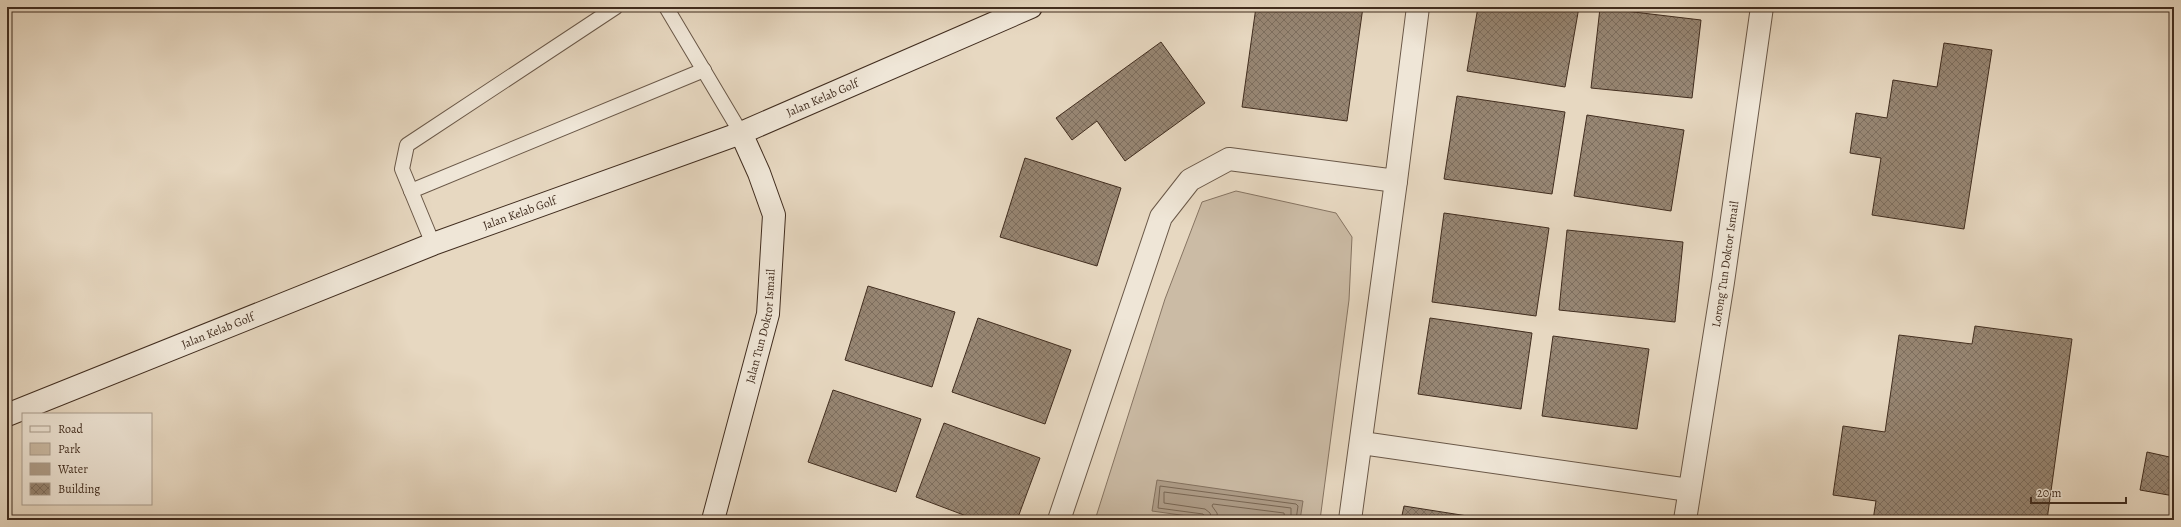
<svg xmlns="http://www.w3.org/2000/svg" width="2181" height="527" font-family="Alegreya,serif">
	<style>
		.green { fill: #cbbba5; stroke: #867462 }
		.water { fill: #af9e8a; stroke: #83715f }
		.lines { fill: none; stroke-linecap: round; stroke-linejoin: round }
		.shore { stroke: #786654; stroke-width: 1 }
		.building { fill: url(#building-cross-hatch); stroke: #412d1f }
		.lane-casing { stroke: #6a5848; stroke-width: 16 }
		.street-casing { stroke: #6a5848; stroke-width: 24 }
		.secondary-casing { stroke: #412d1f; stroke-width: 24 }
		.lane { stroke: #efe6d7; stroke-width: 14 }
		.street { stroke: #efe6d7; stroke-width: 22 }
		.secondary { stroke: #efe6d7; stroke-width: 22 }
		.labels { text-anchor: middle; dominant-baseline: central; stroke-width: 3.5; stroke-linejoin: round; paint-order: stroke }
		.street-label { font-size: 12px; fill: #412d1f; stroke: #efe6d7 }
	</style>
	<defs>
		<pattern id="building-cross-hatch" width="8" height="8" patternUnits="userSpaceOnUse"><rect width="8" height="8" fill="#978673"/><path d="M0 0l8 8M0 8l8-8" fill="none" stroke="#7d6e5e"/></pattern>
	</defs>
	<rect width="100%" height="100%" fill="#e7d8c1"/>
	<filter id="stains"><feTurbulence type="fractalNoise" baseFrequency=".005" numOctaves="4"/><feColorMatrix values="0 0 0 0 .2 0 0 0 0 .09 0 0 0 0 .02 0 0 0 .5 -.17"/></filter>
	<radialGradient id="worn" r=".72"><stop offset=".6" stop-color="#630" stop-opacity="0"/><stop offset="1" stop-color="#630" stop-opacity=".3"/></radialGradient>
	<!-- green -->
	<path class="green" d="M1236,191L1336,213L1352,237L1349,300L1320,520H1095L1165,299L1202,202Z"/>
	<!-- water -->
	<path class="water" d="M1157,480L1303,501L1300,520H1216L1152,511Z"/>
	<g class="lines">
		<!-- shore -->
		<g class="shore">
			<path d="M1207,520L1203,514L1158,508L1160,486L1296,504L1298,506L1296,520"/>
			<path d="M1212,520L1210,513L1205,509L1164,503V492L1291,508V520"/>
			<path d="M1218,520L1217,513L1212,506L1213,504L1284,513L1285,520"/>
		</g>
	</g>
	<!-- building -->
	<g class="building">
		<path d="M1256,7H1363L1347,121L1242,107Z"/>
		<path d="M1478,7H1579L1565,87L1467,71Z"/>
		<path d="M1600,8L1701,20L1692,98L1591,88Z"/>
		<path d="M1161,42L1205,103L1125,161L1097,121L1072,140L1056,118Z"/>
		<path d="M1944,43L1992,50L1964,229L1872,215L1881,158L1850,153L1856,113L1887,118L1893,80L1937,87Z"/>
		<path d="M1457,96L1565,112L1552,194L1444,179Z"/>
		<path d="M1587,115L1684,130L1671,211L1574,196Z"/>
		<path d="M1025,158L1121,188L1097,266L1000,237Z"/>
		<path d="M1444,213L1549,228L1536,316L1432,302Z"/>
		<path d="M1567,230L1683,242L1675,322L1559,310Z"/>
		<path d="M868,286L955,312L932,387L845,360Z"/>
		<path d="M978,318L1071,350L1045,424L952,392Z"/>
		<path d="M1430,318L1532,333L1521,409L1418,394Z"/>
		<path d="M1975,326L2072,339L2047,520H1873L1876,501L1833,495L1843,426L1885,432L1899,335L1972,344Z"/>
		<path d="M1553,336L1649,349L1637,429L1542,416Z"/>
		<path d="M833,390L921,419L896,492L808,462Z"/>
		<path d="M944,423L1040,458L1017,520H977L916,497Z"/>
		<path d="M2147,452L2174,458V496L2140,490Z"/>
		<path d="M1404,506L1493,520H1401Z"/>
	</g>
	<g class="lines">
		<!-- lane casing -->
		<g class="lane-casing">
			<g id="lane">
				<path d="M666,7L741,133"/>
				<path d="M411,191L704,70"/>
				<path d="M433,244L402,169L407,145L616,7"/>
			</g>
		</g>
		<!-- street casing -->
		<g class="street-casing">
			<g id="street">
				<path d="M1362,443L1689,490"/>
				<path d="M1059,520L1161,217L1190,180L1229,159L1396,181L1418,7"/>
				<path d="M1350,520L1396,181"/>
				<path id="s1" d="M1685,520L1723,282L1762,7"/>
			</g>
		</g>
		<!-- secondary casing -->
		<g class="secondary-casing">
			<g id="secondary">
				<path id="s2" d="M7,415L433,244L741,133L1031,7"/>
				<path id="s3" d="M713,520L768,314L774,215L759,173L741,133"/>
			</g>
		</g>
		<!-- lane -->
		<use href="#lane" class="lane"/>
		<!-- street -->
		<use href="#street" class="street"/>
		<!-- secondary -->
		<use href="#secondary" class="secondary"/>
	</g>
	<g class="labels">
		<!-- street labels -->
		<g class="street-label">
			<text stroke="none"><textPath href="#s2" startOffset="875">Jalan Kelab Golf</textPath></text>
			<text stroke="none"><textPath href="#s2" startOffset="551">Jalan Kelab Golf</textPath></text>
			<text stroke="none"><textPath href="#s1" startOffset="259">Lorong Tun Doktor Ismail</textPath></text>
			<text stroke="none"><textPath href="#s3" startOffset="200">Jalan Tun Doktor Ismail</textPath></text>
			<text stroke="none"><textPath href="#s2" startOffset="227">Jalan Kelab Golf</textPath></text>
		</g>
	</g>
	<!-- margin -->
	<rect width="2181" height="527" fill="none" stroke="#e7d8c1" stroke-width="24"/>
	<rect x="8" y="8" width="2165" height="511" fill="none" stroke="#412d1f" stroke-width="2"/>
	<rect x="12" y="12" width="2157" height="503" fill="none" stroke="#412d1f"/>
	<!-- legend -->
	<rect x="22" y="413" width="130" height="92" fill="#efe6d7" stroke="#a99c8d"/>
	<rect x="30" y="426" width="20" height="6" fill="#efe6d7" stroke="#a99c8d"/>
	<text x="58" y="433" font-size="12" fill="#412d1f">Road</text>
	<rect x="30" y="443" width="20" height="12" fill="#cbbba5" stroke="#a99c8d"/>
	<text x="58" y="453" font-size="12" fill="#412d1f">Park</text>
	<rect x="30" y="463" width="20" height="12" fill="#af9e8a" stroke="#a99c8d"/>
	<text x="58" y="473" font-size="12" fill="#412d1f">Water</text>
	<rect x="30" y="483" width="20" height="12" fill="url(#building-cross-hatch)" stroke="#a99c8d"/>
	<text x="58" y="493" font-size="12" fill="#412d1f">Building</text>
	<!-- scale -->
	<path d="M2031 497v6h95v-6" fill="none" stroke="#412d1f" stroke-width="2"/>
	<text x="2037" y="497" font-size="12" fill="#412d1f" stroke="#efe6d7" stroke-width="3" paint-order="stroke">20 m</text>
	<rect width="100%" height="100%" filter="url(#stains)"/>
	<rect width="100%" height="100%" fill="url(#worn)"/>
</svg>
